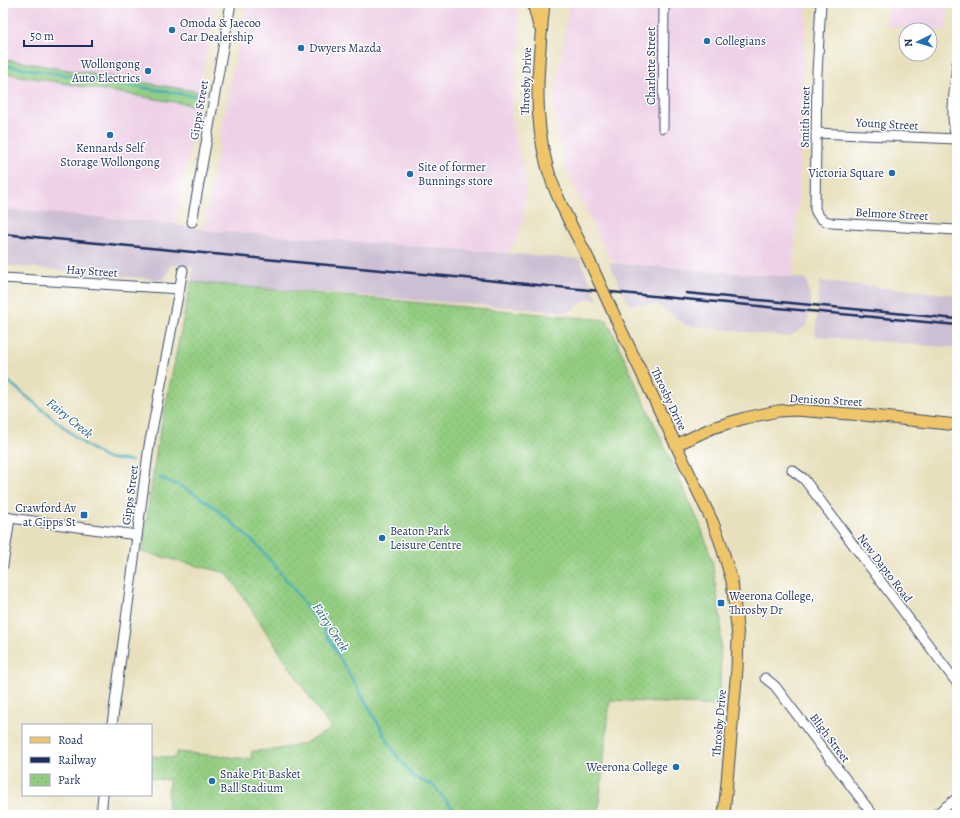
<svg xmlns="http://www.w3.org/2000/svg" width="960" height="818" font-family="Alegreya,serif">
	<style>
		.built { fill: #eed0e7 }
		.railway { fill: #ccbed3 }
		.grass { fill: #93cd81; stroke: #577e70 }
		.park { fill: url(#park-dots); stroke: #577e70 }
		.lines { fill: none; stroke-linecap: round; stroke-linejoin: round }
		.stream { stroke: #3dacbb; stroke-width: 2.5 }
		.minor-casing { stroke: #3a4a6c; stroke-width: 11 }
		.major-casing { stroke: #3a4a6c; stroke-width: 13 }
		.minor { stroke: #fff; stroke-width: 9 }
		.major { stroke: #eec569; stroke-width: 11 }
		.rail { stroke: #1b2f5e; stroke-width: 2.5 }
		.major-bridge-casing { stroke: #3a4a6c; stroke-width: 13; stroke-linecap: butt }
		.major-bridge { stroke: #eec569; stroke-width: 11 }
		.poi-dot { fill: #1f6fb2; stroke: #fff; stroke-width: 1.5 }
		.labels { text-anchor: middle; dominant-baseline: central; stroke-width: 3; stroke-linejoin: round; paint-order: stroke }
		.poi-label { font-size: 12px; fill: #1b2f5e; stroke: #fff; text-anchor: start }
		.street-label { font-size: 12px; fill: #1b2f5e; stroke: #fff }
		.water-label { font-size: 13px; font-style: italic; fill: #296183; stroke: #fff }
	</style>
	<defs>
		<pattern id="park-dots" width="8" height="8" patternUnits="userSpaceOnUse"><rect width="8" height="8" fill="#93cd81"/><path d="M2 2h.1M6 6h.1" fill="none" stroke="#7eb072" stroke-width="1.8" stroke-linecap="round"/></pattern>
	</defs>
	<rect width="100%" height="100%" fill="#fff"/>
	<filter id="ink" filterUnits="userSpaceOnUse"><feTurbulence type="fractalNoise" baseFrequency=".025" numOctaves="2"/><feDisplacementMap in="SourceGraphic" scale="8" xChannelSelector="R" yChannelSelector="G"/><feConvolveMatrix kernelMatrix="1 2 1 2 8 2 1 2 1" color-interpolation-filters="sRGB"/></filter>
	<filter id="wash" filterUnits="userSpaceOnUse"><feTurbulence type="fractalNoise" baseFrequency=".012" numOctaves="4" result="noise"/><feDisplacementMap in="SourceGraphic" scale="16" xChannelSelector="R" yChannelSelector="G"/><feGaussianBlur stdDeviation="0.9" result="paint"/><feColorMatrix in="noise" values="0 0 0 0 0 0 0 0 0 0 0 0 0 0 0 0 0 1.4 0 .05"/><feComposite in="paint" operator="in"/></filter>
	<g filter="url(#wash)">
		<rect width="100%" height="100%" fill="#e8e0bd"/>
		<!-- built -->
		<g class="built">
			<path d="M3,3H216L175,224L3,209Z"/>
			<path d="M385,3H513L516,7L519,14L521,40L511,119L526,183L523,223L516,241L506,254L203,230L245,7L307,10Z"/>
			<path d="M569,3H807L800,122V175L792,277L623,264L610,260L564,164L553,108Z"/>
			<path d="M888,3H948L946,30L886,26Z"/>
		</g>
		<!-- railway -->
		<g class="railway">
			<path d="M3,209L175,224L203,230L580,259L598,300L588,299L568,312L191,282L193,267L171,265L164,280L3,265Z"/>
			<path d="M609,263L792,277L807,279L808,290L811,299L810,314L806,326L788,337L686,325L658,305L629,304Z"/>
			<path d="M820,281L957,295V348L815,336Z"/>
		</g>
		<!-- grass -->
		<path class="grass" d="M3,59L200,92L197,106L3,73Z"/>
		<!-- park -->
		<path class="park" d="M191,282L607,320L701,527L712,560L721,622L720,706L610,700L598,815H353L321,813L320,815H167L169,780L151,778V756L175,758L176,752L251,759L252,751L274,750L303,744L331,729L227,573L142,552L157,447Z"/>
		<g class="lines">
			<!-- stream -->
			<g class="stream">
				<path d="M3,65L195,96"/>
				<path d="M3,377L83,443L105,458L132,461"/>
				<path d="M159,477L187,489L213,506L259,547L293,588L322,627L395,753L413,777L434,786L458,815"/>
			</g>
		</g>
	</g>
	<g filter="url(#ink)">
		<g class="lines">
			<!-- minor casing -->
			<g class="minor-casing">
				<g id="minor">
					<path d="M821,3L817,73L815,209C818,218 823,221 832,223L957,230"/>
					<path d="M957,64C955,89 949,117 957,141"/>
					<path d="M663,128L664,3"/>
					<path d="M816,133L957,139"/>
					<path d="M192,222L231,3"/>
					<path d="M3,278L180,289"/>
					<path d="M792,470L804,479L957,683"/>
					<path d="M3,517L137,535"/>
					<path d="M3,565L10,518"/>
					<path d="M765,678L775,686L873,815"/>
					<path d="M112,725L149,446L183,270"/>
					<path d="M101,815L103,795"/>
					<path d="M935,815L957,798"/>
				</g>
			</g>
			<!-- major casing -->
			<g class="major-casing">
				<g id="major">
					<path d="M533,3L539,26"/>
					<path d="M544,3C539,58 532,112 547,166C556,199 574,230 589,260"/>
					<path d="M616,319L713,523L720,541L732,581L738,637L737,669L724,815"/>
					<path d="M676,445L712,428L745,418L778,411L795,410L863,415L957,425"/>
				</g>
			</g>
			<!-- minor -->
			<use href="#minor" class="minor"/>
			<!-- major -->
			<use href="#major" class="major"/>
			<!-- rail -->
			<g class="rail">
				<path d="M3,234L957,325"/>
				<path d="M686,293L957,319"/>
			</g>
			<!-- major-bridge casing -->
			<g class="major-bridge-casing">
				<path id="major-bridge" d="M589,260L616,319"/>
			</g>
			<!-- major-bridge -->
			<use href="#major-bridge" class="major-bridge"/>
		</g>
	</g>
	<!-- markers -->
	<g class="poi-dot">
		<circle cx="172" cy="30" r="4"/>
		<circle cx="707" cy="41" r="4"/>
		<circle cx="301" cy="48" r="4"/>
		<circle cx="148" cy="71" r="4"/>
		<circle cx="110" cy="135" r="4"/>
		<circle cx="892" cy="173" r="4"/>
		<circle cx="410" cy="174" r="4"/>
		<rect x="80" y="511" width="8" height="8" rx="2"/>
		<circle cx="382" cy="538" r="4"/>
		<rect x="717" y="599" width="8" height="8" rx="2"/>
		<circle cx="676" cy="767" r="4"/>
		<circle cx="212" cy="781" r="4"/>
	</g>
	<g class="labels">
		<!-- poi labels -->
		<g class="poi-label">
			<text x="180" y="23">Omoda &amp; Jaecoo<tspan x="180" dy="14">Car Dealership</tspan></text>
			<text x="715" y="41">Collegians</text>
			<text x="309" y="48">Dwyers Mazda</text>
			<text x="140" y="64" text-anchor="end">Wollongong<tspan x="140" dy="14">Auto Electrics</tspan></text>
			<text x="110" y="148" text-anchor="middle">Kennards Self<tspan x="110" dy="14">Storage Wollongong</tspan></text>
			<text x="418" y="167">Site of former<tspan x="418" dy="14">Bunnings store</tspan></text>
			<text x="884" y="173" text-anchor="end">Victoria Square</text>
			<text x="76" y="508" text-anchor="end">Crawford Av<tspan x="76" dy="14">at Gipps St</tspan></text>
			<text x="390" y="531">Beaton Park<tspan x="390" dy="14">Leisure Centre</tspan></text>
			<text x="729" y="596">Weerona College,<tspan x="729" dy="14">Throsby Dr</tspan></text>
			<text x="668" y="767" text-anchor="end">Weerona College</text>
			<text x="220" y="774">Snake Pit Basket<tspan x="220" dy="14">Ball Stadium</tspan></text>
		</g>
		<!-- street labels -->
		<g class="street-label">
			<text transform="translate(651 66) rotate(-90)">Charlotte Street</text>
			<text transform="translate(526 81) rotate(-88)">Throsby Drive</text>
			<text transform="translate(199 110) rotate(-80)">Gipps Street</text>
			<text transform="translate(805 117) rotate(-89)">Smith Street</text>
			<text transform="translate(887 124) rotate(3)">Young Street</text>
			<text transform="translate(892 214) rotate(3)">Belmore Street</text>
			<text transform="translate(92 271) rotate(4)">Hay Street</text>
			<text transform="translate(669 399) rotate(65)">Throsby Drive</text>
			<text transform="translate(826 400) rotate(3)">Denison Street</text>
			<text transform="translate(130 495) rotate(-82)">Gipps Street</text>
			<text transform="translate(885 568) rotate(53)">New Dapto Road</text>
			<text transform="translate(719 723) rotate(-85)">Throsby Drive</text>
			<text transform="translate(830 738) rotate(53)">Bligh Street</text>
		</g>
		<!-- water labels -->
		<g class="water-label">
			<text transform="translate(70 418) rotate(39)">Fairy Creek</text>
			<text transform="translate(331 627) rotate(57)">Fairy Creek</text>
		</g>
	</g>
	<!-- margin -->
	<rect width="960" height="818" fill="none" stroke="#fff" stroke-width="16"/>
	<!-- legend -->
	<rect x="22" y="724" width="130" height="72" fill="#ffffff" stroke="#a4acbf"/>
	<rect x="30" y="737" width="20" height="6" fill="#eec569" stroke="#a4acbf"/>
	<text x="58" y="744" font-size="12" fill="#1b2f5e">Road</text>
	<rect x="30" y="757" width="20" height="6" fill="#1b2f5e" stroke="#a4acbf"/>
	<text x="58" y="764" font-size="12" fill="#1b2f5e">Railway</text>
	<rect x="30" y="774" width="20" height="12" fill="url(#park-dots)" stroke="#a4acbf"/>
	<text x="58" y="784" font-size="12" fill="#1b2f5e">Park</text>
	<!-- north arrow -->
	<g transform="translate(918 42) rotate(265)"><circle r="19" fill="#ffffff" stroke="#a4acbf"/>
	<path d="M0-3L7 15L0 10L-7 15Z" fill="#1f6fb2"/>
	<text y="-6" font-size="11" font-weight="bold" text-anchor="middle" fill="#1b2f5e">N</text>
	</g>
	<!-- scale -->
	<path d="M24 40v6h68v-6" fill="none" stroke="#1b2f5e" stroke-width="2"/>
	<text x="30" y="40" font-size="12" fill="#1b2f5e" stroke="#ffffff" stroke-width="3" paint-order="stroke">50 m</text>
</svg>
